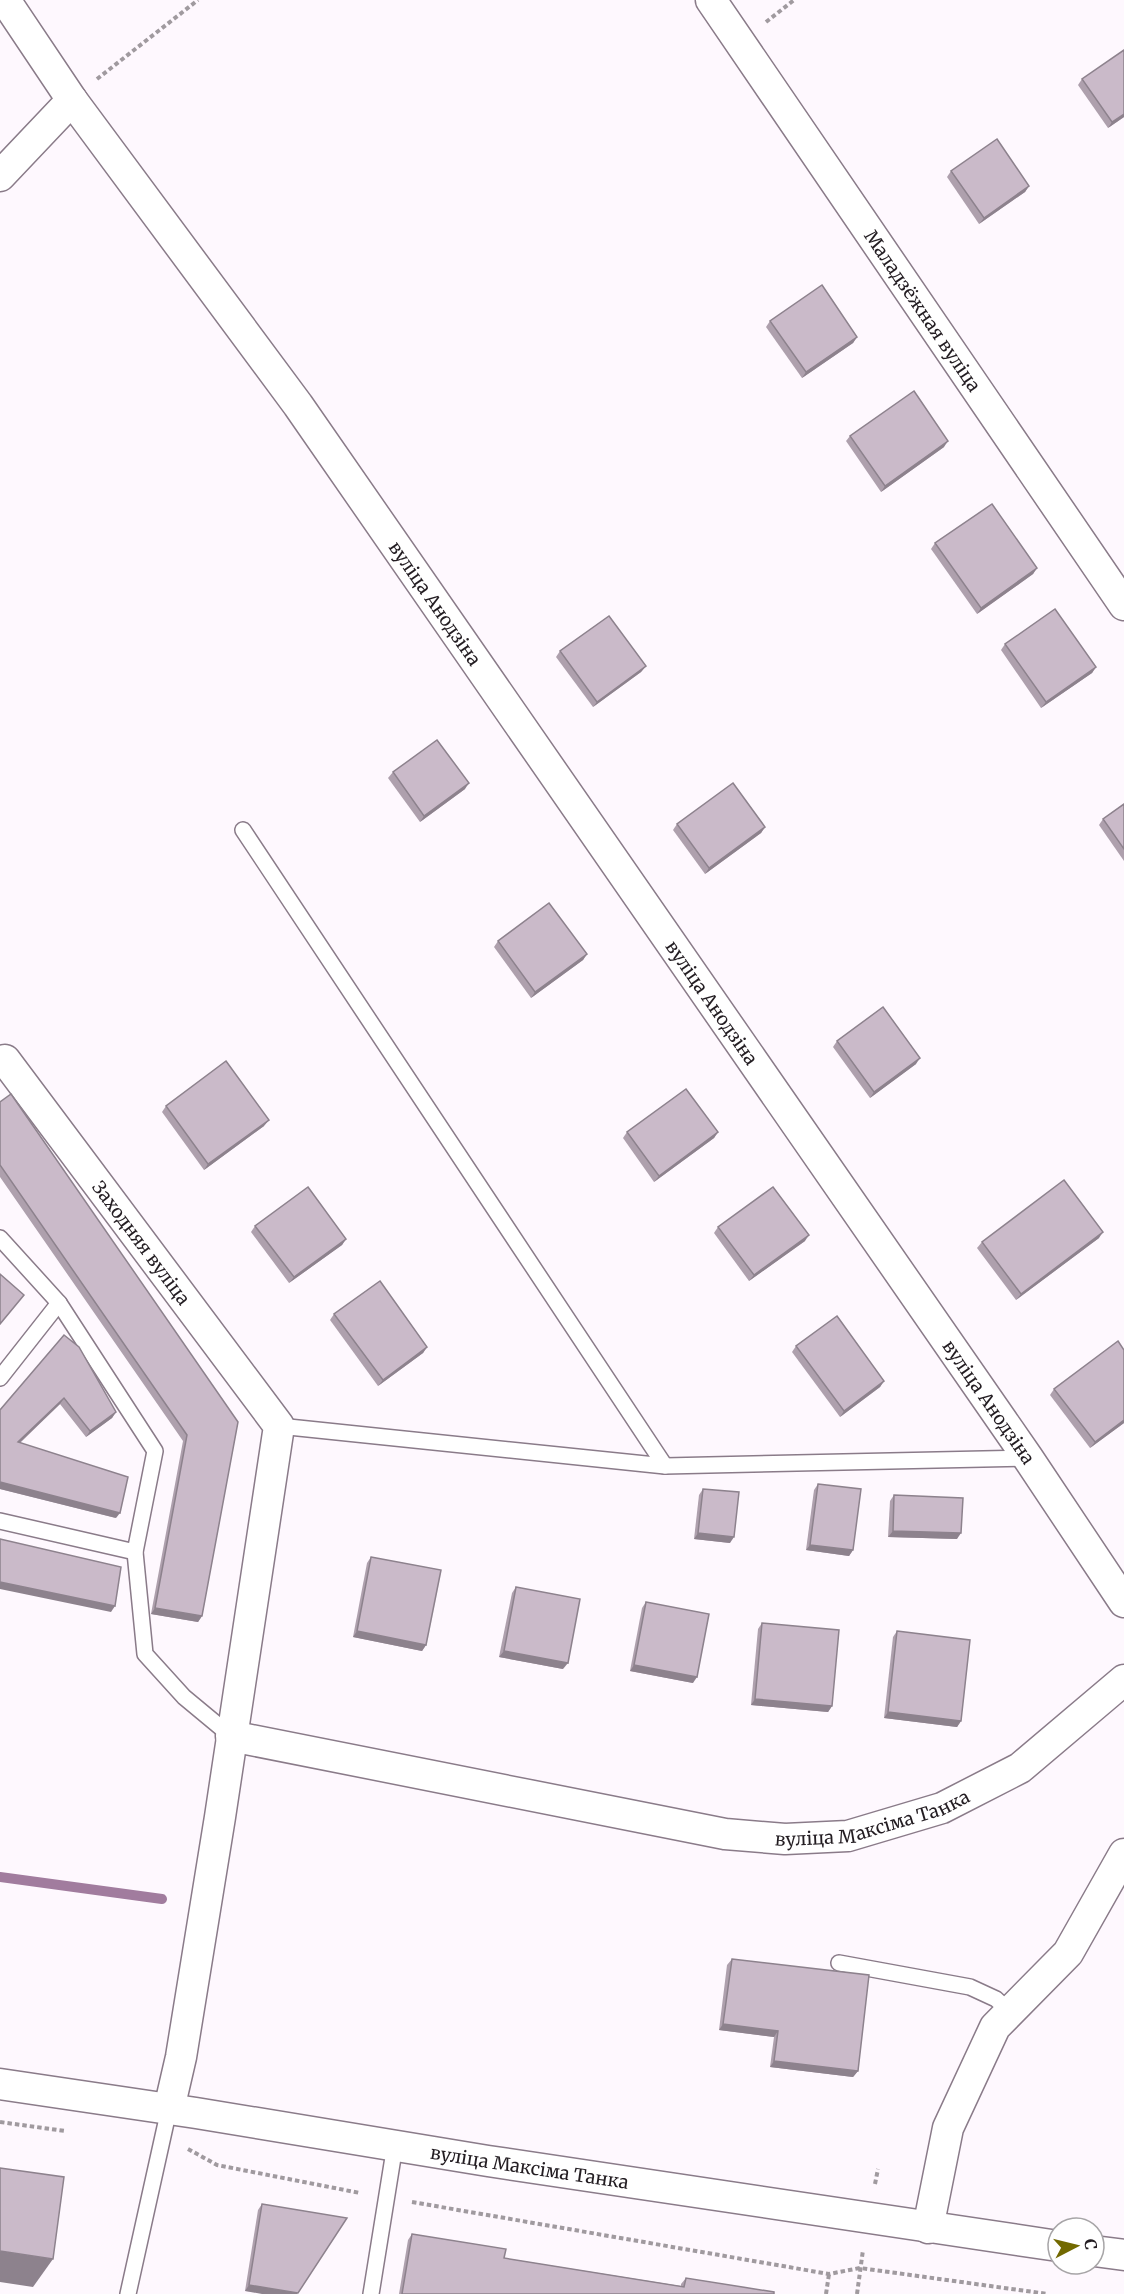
<svg xmlns="http://www.w3.org/2000/svg" width="1124" height="2294" font-family="Merriweather,serif">
	<style>
		.lines { fill: none; stroke-linecap: round; stroke-linejoin: round }
		.stream { stroke: #a17c9e; stroke-width: 10 }
		.service-casing { stroke: #8a7b89; stroke-width: 18 }
		.minor-casing { stroke: #8a7b89; stroke-width: 33 }
		.path { stroke: #a09a9f; stroke-width: 4; stroke-dasharray: 4.5 3; stroke-linecap: butt }
		.service { stroke: #fff; stroke-width: 15 }
		.minor { stroke: #fff; stroke-width: 30 }
		.wall { fill: #aea0ad }
		.shaded-wall { fill: #8d828d }
		.building { fill: #cabac9; stroke: #8d828d; stroke-width: 1.5 }
		.labels { text-anchor: middle; dominant-baseline: central; stroke-width: 4.5; stroke-linejoin: round; paint-order: stroke }
		.street-label { font-size: 18px; fill: #231d22; stroke: #fff }
	</style>
	<rect width="100%" height="100%" fill="#fef8fe"/>
	<g class="lines">
		<!-- stream -->
		<path class="stream" d="M0,1877L162,1899"/>
		<!-- service casing -->
		<g class="service-casing">
			<g id="service">
				<path d="M243,830L665,1466"/>
				<path d="M0,1238L59,1303L155,1451L135,1552L145,1654L184,1697L231,1736"/>
				<path d="M0,1378L59,1303"/>
				<path d="M279,1426L665,1466L1028,1458"/>
				<path d="M0,1521L135,1552"/>
				<path d="M839,1963L970,1987L996,1999L1010,2012"/>
				<path d="M128,2294L169,2109"/>
				<path d="M371,2294L395,2145"/>
			</g>
		</g>
		<!-- minor casing -->
		<g class="minor-casing">
			<g id="minor">
				<path id="s1" d="M5,0L72,100L298,405L1028,1458L1124,1602"/>
				<path id="s2" d="M711,0L1124,605"/>
				<path d="M0,176L72,100"/>
				<path id="s3" d="M5,1060L279,1426L220,1817L181,2057L169,2109"/>
				<path id="s4" d="M231,1736L725,1834L785,1839L848,1836L942,1808L1020,1768L1124,1680"/>
				<path id="s5" d="M0,2084L196,2113L488,2161L1058,2246"/>
				<path d="M928,2228L948,2128L995,2027L1068,1953L1124,1854"/>
				<path d="M1094,2251L1124,2255"/>
			</g>
		</g>
		<!-- path -->
		<g class="path">
			<path d="M766,22L794,0"/>
			<path d="M97,79L198,0"/>
			<path d="M0,2122L65,2131"/>
			<path d="M188,2149L217,2165L360,2193"/>
			<path d="M875,2184L878,2169"/>
			<path d="M412,2202L829,2274L860,2268L1048,2294"/>
			<path d="M826,2294L829,2274"/>
			<path d="M857,2294L863,2250"/>
		</g>
		<!-- service -->
		<use href="#service" class="service"/>
		<!-- minor -->
		<use href="#minor" class="minor"/>
	</g>
	<!-- wall -->
	<g class="wall">
		<path d="M1082,79L1124,117L1108,128L1078,85Z"/>
		<path d="M951,171L1029,186L1025,192L979,224L947,177Z"/>
		<path d="M770,321L857,337L853,343L802,378L766,327Z"/>
		<path d="M850,436L944,447L881,492L846,441Z"/>
		<path d="M935,543L1037,568L1033,574L977,614L931,549Z"/>
		<path d="M1005,644L1096,667L1092,673L1041,708L1001,650Z"/>
		<path d="M560,651L646,666L641,672L593,707L556,657Z"/>
		<path d="M393,772L465,789L420,822L388,778Z"/>
		<path d="M1124,804V861L1099,825L1103,819Z"/>
		<path d="M677,824L765,827L761,833L705,874L673,830Z"/>
		<path d="M498,941L587,954L583,960L531,998L494,947Z"/>
		<path d="M837,1041L916,1064L870,1098L833,1047Z"/>
		<path d="M0,1102L238,1422L202,1616L198,1622L151,1614L183,1441L0,1177Z"/>
		<path d="M166,1106L264,1126L204,1170L162,1112Z"/>
		<path d="M627,1132H718L714,1138L654,1182L623,1138Z"/>
		<path d="M255,1226L346,1239L342,1245L289,1283L251,1232Z"/>
		<path d="M718,1227L805,1241L749,1281L714,1233Z"/>
		<path d="M1099,1238L1016,1300L977,1248L982,1242Z"/>
		<path d="M334,1314L427,1347L423,1353L378,1386L330,1320Z"/>
		<path d="M64,1335L116,1412L112,1418L86,1437L60,1404L20,1443L116,1518L0,1489Z"/>
		<path d="M796,1346L884,1381L880,1387L840,1417L792,1352Z"/>
		<path d="M1054,1389L1124,1423L1090,1448L1050,1395Z"/>
		<path d="M818,1484L853,1550L849,1556L806,1550L814,1490Z"/>
		<path d="M703,1489L730,1543L694,1539L699,1495Z"/>
		<path d="M894,1495L957,1539L888,1537L890,1501Z"/>
		<path d="M371,1557L426,1645L422,1651L353,1637L367,1563Z"/>
		<path d="M516,1587L563,1669L499,1657L512,1593Z"/>
		<path d="M646,1602L693,1683L630,1671L642,1608Z"/>
		<path d="M762,1623L832,1706L828,1712L751,1705L758,1629Z"/>
		<path d="M897,1631L961,1721L957,1727L884,1718L893,1637Z"/>
		<path d="M732,1959L858,2071L853,2077L770,2067L774,2037L719,2030L727,1965Z"/>
		<path d="M262,2204L297,2294L245,2291L258,2210Z"/>
		<path d="M412,2234L504,2258L681,2286V2284L686,2278L774,2294H399L408,2240Z"/>
	</g>
	<!-- shaded-wall -->
	<g class="shaded-wall">
		<path d="M1124,114V117L1108,128L1112,122Z"/>
		<path d="M1029,186L1025,192L979,224L984,218Z"/>
		<path d="M857,337L853,343L802,378L806,372Z"/>
		<path d="M948,441L944,447L881,492L885,486Z"/>
		<path d="M1037,568L1033,574L977,614L981,608Z"/>
		<path d="M646,666L641,672L593,707L597,702Z"/>
		<path d="M1096,667L1092,673L1041,708L1046,702Z"/>
		<path d="M469,783L465,789L420,822L424,816Z"/>
		<path d="M765,827L761,833L705,874L709,868Z"/>
		<path d="M587,954L583,960L531,998L535,992Z"/>
		<path d="M920,1058L916,1064L870,1098L874,1092Z"/>
		<path d="M269,1120L264,1126L204,1170L208,1164Z"/>
		<path d="M718,1132L714,1138L654,1182L659,1176Z"/>
		<path d="M1103,1232L1099,1238L1016,1300L1021,1294Z"/>
		<path d="M809,1235L805,1241L749,1281L754,1275Z"/>
		<path d="M346,1239L342,1245L289,1283L294,1277Z"/>
		<path d="M427,1347L423,1353L378,1386L383,1380Z"/>
		<path d="M884,1381L880,1387L840,1417L844,1411Z"/>
		<path d="M64,1398L60,1404L14,1448L18,1442Z"/>
		<path d="M116,1412L112,1418L86,1437L90,1431Z"/>
		<path d="M1124,1420V1423L1090,1448L1095,1442Z"/>
		<path d="M0,1482L120,1513L116,1518L0,1489Z"/>
		<path d="M893,1531L961,1533L957,1539L888,1537Z"/>
		<path d="M698,1533L734,1537L730,1543L694,1539Z"/>
		<path d="M810,1545L853,1550L849,1556L806,1550Z"/>
		<path d="M0,1582L115,1606L111,1612L0,1589Z"/>
		<path d="M155,1608L202,1616L198,1622L151,1614Z"/>
		<path d="M357,1631L426,1645L422,1651L353,1637Z"/>
		<path d="M504,1651L568,1663L563,1669L499,1657Z"/>
		<path d="M634,1665L697,1677L693,1683L630,1671Z"/>
		<path d="M755,1699L832,1706L828,1712L751,1705Z"/>
		<path d="M888,1712L961,1721L957,1727L884,1718Z"/>
		<path d="M723,2024L778,2031L774,2037L719,2030Z"/>
		<path d="M774,2061L858,2071L853,2077L770,2067Z"/>
		<path d="M0,2251L53,2259L33,2287L0,2282Z"/>
		<path d="M249,2285L298,2293L297,2294H262L245,2291Z"/>
	</g>
	<!-- building -->
	<g class="building">
		<path d="M1124,50V114L1112,122L1082,79Z"/>
		<path d="M997,139L1029,186L984,218L951,171Z"/>
		<path d="M822,285L857,337L806,372L770,321Z"/>
		<path d="M914,391L948,441L885,486L850,436Z"/>
		<path d="M992,504L1037,568L981,608L935,543Z"/>
		<path d="M1055,609L1096,667L1046,702L1005,644Z"/>
		<path d="M609,616L646,666L597,702L560,651Z"/>
		<path d="M437,740L469,783L424,816L393,772Z"/>
		<path d="M733,783L765,827L709,868L677,824Z"/>
		<path d="M1124,804V849L1103,819Z"/>
		<path d="M549,903L587,954L535,992L498,941Z"/>
		<path d="M883,1007L920,1058L874,1092L837,1041Z"/>
		<path d="M226,1061L269,1120L208,1164L166,1106Z"/>
		<path d="M686,1089L718,1132L659,1176L627,1132Z"/>
		<path d="M11,1094L238,1422L202,1616L155,1608L187,1435L0,1165V1102Z"/>
		<path d="M1064,1180L1103,1232L1021,1294L982,1242Z"/>
		<path d="M308,1187L346,1239L294,1277L255,1226Z"/>
		<path d="M773,1187L809,1235L754,1275L718,1227Z"/>
		<path d="M0,1274L24,1295L0,1324Z"/>
		<path d="M380,1281L427,1347L383,1380L334,1314Z"/>
		<path d="M837,1316L884,1381L844,1411L796,1346Z"/>
		<path d="M64,1335L79,1347L116,1412L90,1431L64,1398L18,1442L128,1477L120,1513L0,1482V1410Z"/>
		<path d="M1118,1341L1124,1350V1420L1095,1442L1054,1389Z"/>
		<path d="M818,1484L861,1489L853,1550L810,1545Z"/>
		<path d="M703,1489L739,1492L734,1537L698,1533Z"/>
		<path d="M894,1495L963,1498L961,1533L893,1531Z"/>
		<path d="M0,1539L121,1567L115,1606L0,1582Z"/>
		<path d="M371,1557L441,1570L426,1645L357,1631Z"/>
		<path d="M516,1587L580,1599L568,1663L504,1651Z"/>
		<path d="M646,1602L709,1614L697,1677L634,1665Z"/>
		<path d="M762,1623L839,1630L832,1706L755,1699Z"/>
		<path d="M897,1631L970,1640L961,1721L888,1712Z"/>
		<path d="M732,1959L869,1975L858,2071L774,2061L778,2031L723,2024Z"/>
		<path d="M0,2168L64,2177L53,2259L0,2251Z"/>
		<path d="M262,2204L347,2218L298,2293L249,2285Z"/>
		<path d="M412,2234L506,2249L504,2258L684,2287L686,2278L774,2292V2294H402Z"/>
	</g>
	<g class="labels">
		<!-- street labels -->
		<g class="street-label">
			<text stroke="none"><textPath href="#s2" startOffset="376">Маладзёжная вуліца</textPath></text>
			<text stroke="none"><textPath href="#s1" startOffset="741">вуліца Анодзіна</textPath></text>
			<text stroke="none"><textPath href="#s1" startOffset="1227">вуліца Анодзіна</textPath></text>
			<text stroke="none"><textPath href="#s3" startOffset="228">Заходняя вуліца</textPath></text>
			<text stroke="none"><textPath href="#s1" startOffset="1713">вуліца Анодзіна</textPath></text>
			<text stroke="none"><textPath href="#s4" startOffset="654">вуліца Максіма Танка</textPath></text>
			<text stroke="none"><textPath href="#s5" startOffset="536">вуліца Максіма Танка</textPath></text>
		</g>
	</g>
	<!-- north arrow -->
	<g transform="translate(1076 2246) rotate(83)"><circle r="28" fill="#ffffff" stroke="#a7a5a7" stroke-width="1.5"/>
	<path d="M0-4.5L10 22L0 15L-10 22Z" fill="#726900"/>
	<text y="-9" font-size="16" font-weight="bold" text-anchor="middle" fill="#231d22">С</text>
	</g>
</svg>
